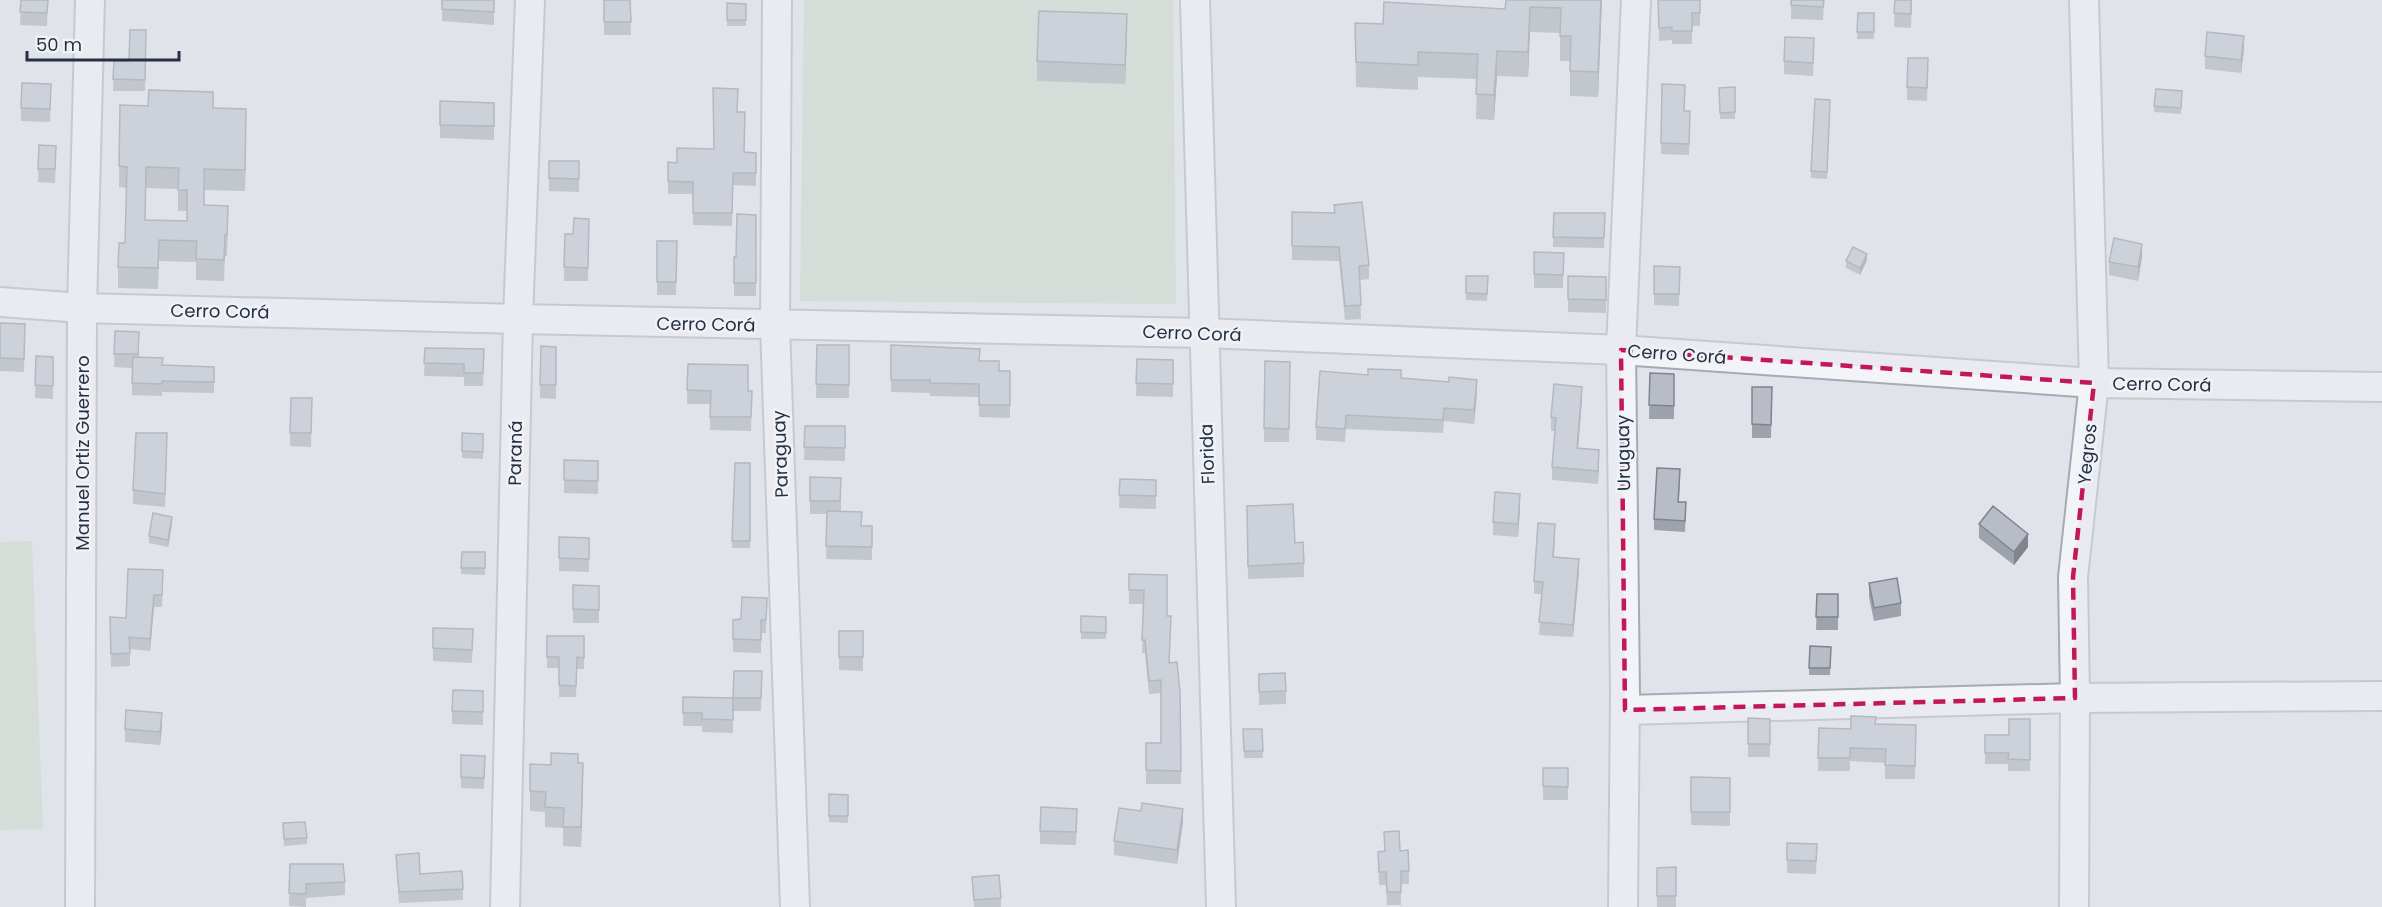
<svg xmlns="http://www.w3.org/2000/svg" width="2382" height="907" font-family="Poppins,sans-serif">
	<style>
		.green { fill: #c5d4c0 }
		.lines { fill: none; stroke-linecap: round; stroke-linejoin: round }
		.minor-casing { stroke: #a5aab4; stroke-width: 32 }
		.minor { stroke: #f3f4f8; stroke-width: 28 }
		.wall { fill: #9da2ab; fill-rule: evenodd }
		.shaded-wall { fill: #80848b }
		.building { fill: #b7bcc7; stroke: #80848b; stroke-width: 1.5; fill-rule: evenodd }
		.marked { fill: none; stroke: #c2185b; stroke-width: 4.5; stroke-dasharray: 12 8; stroke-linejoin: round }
		.labels { text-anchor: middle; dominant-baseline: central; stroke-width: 5; stroke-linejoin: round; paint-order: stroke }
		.street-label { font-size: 18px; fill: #273042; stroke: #eff2f7 }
	</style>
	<rect width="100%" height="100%" fill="#e0e3ea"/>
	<!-- green -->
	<g class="green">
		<path d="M804,0H1173L1176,304L800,301Z"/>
		<path d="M32,541L43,829L0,830V542Z"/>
	</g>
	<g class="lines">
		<!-- minor casing -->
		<g class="minor-casing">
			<g id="minor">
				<path d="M777,0L775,325L795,907"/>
				<path d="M1195,0L1221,907"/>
				<path d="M0,302L82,308L518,319L1203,333L1621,350L2094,383L2382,387"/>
				<path d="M1625,710L2075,698L2382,696"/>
				<path d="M80,907L82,308L90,0"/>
				<path d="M505,907L518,319L530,0"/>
				<path d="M1623,907L1625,694L1621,350L1636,0"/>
				<path d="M2074,907L2075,698L2073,577L2094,383L2084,0"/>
			</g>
		</g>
		<!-- minor -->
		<use href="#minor" class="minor"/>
	</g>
	<!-- wall -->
	<g class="wall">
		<path d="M21,0H48L47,26L20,25Z"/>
		<path d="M442,0H494V25L442,21Z"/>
		<path d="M604,0H630L631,35H604Z"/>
		<path d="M1602,0L1598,97L1570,96V61H1560V33L1530,32L1528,77L1497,76L1494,120L1476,119L1477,79L1418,77V90L1356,87L1355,23L1383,24L1505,9Z"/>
		<path d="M1658,0H1700V26H1692V44H1672V40L1659,41Z"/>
		<path d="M1791,0H1824L1823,20L1791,19Z"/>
		<path d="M1895,0H1912L1911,28L1894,27Z"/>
		<path d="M727,3L746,4V26H727Z"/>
		<path d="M1858,13H1874V39H1857Z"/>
		<path d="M146,30L145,91H113L114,61H129Z"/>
		<path d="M1127,34L1125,84L1037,81V61Z"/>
		<path d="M2244,49L2241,73L2205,69V56Z"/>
		<path d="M1814,52L1813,76L1784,74V61Z"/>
		<path d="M1928,72L1927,101L1907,100V87Z"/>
		<path d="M1662,84L1684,111H1690L1689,155L1661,154Z"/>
		<path d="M1735,87V119H1720L1719,88Z"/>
		<path d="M51,97L50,122L21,121V108Z"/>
		<path d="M2182,98L2181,114L2154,112V106Z"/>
		<path d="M1830,100L1827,179L1811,178V171Z"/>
		<path d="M494,103V140L440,138V125Z"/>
		<path d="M213,108L246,130L245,191L204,190V205L228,227L227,256H225L224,281L196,280V262L159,261L158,289L118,288V267L125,243L127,188L119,187V166ZM146,188L178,189V211H187V221L145,220Z"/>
		<path d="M737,112L744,152L756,153V186L733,185L732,226L693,225V194H668V162L677,163L714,149Z"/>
		<path d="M39,145L56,160L55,183L38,182Z"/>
		<path d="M579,161V192L549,191V178Z"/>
		<path d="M1334,205L1369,265V279L1360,280L1361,319L1345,320L1339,261L1292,260V212L1334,213Z"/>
		<path d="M1554,213H1605L1604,248L1553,247Z"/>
		<path d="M756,215V296H734V257H736Z"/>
		<path d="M589,219L588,281H564L565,234H573Z"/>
		<path d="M657,241H677L676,295H657Z"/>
		<path d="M1534,252L1564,253L1563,288H1534Z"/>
		<path d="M2142,257L2138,281L2109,275V262Z"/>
		<path d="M1867,260L1860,275L1846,268V261Z"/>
		<path d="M1654,266L1680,267L1679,306L1654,305Z"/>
		<path d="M1466,276H1488L1487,301L1466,300Z"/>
		<path d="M1606,277V313L1568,312V299Z"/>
		<path d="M0,323L25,324L24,372L0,371Z"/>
		<path d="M115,331L139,332V357L163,365L214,367V393L162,392V396L132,395V368L114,367Z"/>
		<path d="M817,345H849V398H816Z"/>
		<path d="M891,345L980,361L999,371H1010V418L979,417V397L930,396V393L891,392Z"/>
		<path d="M541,346L556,347V399L540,398Z"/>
		<path d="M425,348L484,349L483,386H464V377L424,376Z"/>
		<path d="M36,356L53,357V399L35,398Z"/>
		<path d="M1137,359L1173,360V397L1136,396Z"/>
		<path d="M1265,361L1290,362L1289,442H1264Z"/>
		<path d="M1650,373L1674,374V419H1649Z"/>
		<path d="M1401,378L1477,393L1474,424L1444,421L1443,433L1346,429L1345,442L1316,440V427Z"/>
		<path d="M1752,387H1772L1771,438H1752Z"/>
		<path d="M687,390L752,391L751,431L710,430V404H687Z"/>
		<path d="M312,398L311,447L290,446V433Z"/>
		<path d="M1582,400L1578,448L1599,463L1598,484L1552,480V467L1555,431H1551V417Z"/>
		<path d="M805,426H845V461L804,460Z"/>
		<path d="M462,433L483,434V459L462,458Z"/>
		<path d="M167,446L165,507L133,504V490Z"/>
		<path d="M564,460L598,461V494L564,493Z"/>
		<path d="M735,463H750V548H732Z"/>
		<path d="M810,477L841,478V512L862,526H872V560L826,559L827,514H810Z"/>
		<path d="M1120,479L1156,480V509L1119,508Z"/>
		<path d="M1680,480L1679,502L1686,513L1685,532L1654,530V519Z"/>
		<path d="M1247,506L1295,543L1304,563V577L1248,579Z"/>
		<path d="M1520,508L1518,537L1493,535V522Z"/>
		<path d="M172,524L168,547L149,543V536Z"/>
		<path d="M1979,524L2028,547L2014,565L1979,538Z"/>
		<path d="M1555,536L1554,557L1579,572L1573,637L1539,635L1542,594H1534V581Z"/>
		<path d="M559,537L589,538V572L559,571Z"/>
		<path d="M462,552H485V575L461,574Z"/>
		<path d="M1129,574L1167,616L1170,663L1180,692L1181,784H1146V743H1161V693L1149,694L1145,653H1142L1144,604H1129Z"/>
		<path d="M163,583L162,607H154L150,651L130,649V666L111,667L110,617L126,618Z"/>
		<path d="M1869,583L1901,603V616L1874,621L1869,597Z"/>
		<path d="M573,585L599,586V623H573Z"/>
		<path d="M1817,594H1838V630H1816Z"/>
		<path d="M767,598L766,633H761V653L733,652V620L741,619Z"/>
		<path d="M1081,616L1106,617V639H1081Z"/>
		<path d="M433,628L473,629L472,663L433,661Z"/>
		<path d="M839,631H863V671L839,670Z"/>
		<path d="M547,636H584V669H577L576,697H559V668H547Z"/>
		<path d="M1810,646L1831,647L1830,675H1809Z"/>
		<path d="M762,671L761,711H733V733L702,732V726H683V697L733,698Z"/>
		<path d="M1259,674L1286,691V704L1259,705Z"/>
		<path d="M483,691V725L452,724V711Z"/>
		<path d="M1748,718L1770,719V757H1748Z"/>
		<path d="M2030,719V771H2008V764H1985V735H2009Z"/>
		<path d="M1875,724L1916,725L1915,779H1885V763L1850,761V771H1818L1819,728L1851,729Z"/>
		<path d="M162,727L160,745L125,742V729Z"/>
		<path d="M1243,729H1262L1263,758H1244Z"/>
		<path d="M578,763L583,783L581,847L563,846V828L545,827V812L530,811V764L551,765Z"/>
		<path d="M485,766L484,789L461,788V777Z"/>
		<rect x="1543" y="768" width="25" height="32"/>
		<path d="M1691,777L1730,778V826L1691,825Z"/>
		<path d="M829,794L848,795V823L829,822Z"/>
		<path d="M1141,811L1183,822L1177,864L1114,855V841Z"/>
		<path d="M1077,822L1076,845L1040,844V831Z"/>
		<path d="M283,823L307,838V844L284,846Z"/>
		<path d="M1384,832L1400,851L1409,871V884H1401V905H1387L1386,885H1379L1378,852L1384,851Z"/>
		<path d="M1787,843L1817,844L1816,874L1787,873Z"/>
		<path d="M396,855L420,874L463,889V900L399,903Z"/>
		<path d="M290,864L345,882V895L306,898V907L289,906Z"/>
		<path d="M1676,867V907H1657V868Z"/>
		<path d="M972,877L1001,898V907H974Z"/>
	</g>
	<!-- shaded-wall -->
	<g class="shaded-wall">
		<path d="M1601,0H1602L1598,97V72Z"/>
		<path d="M1530,7V32L1528,77V52Z"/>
		<path d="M1127,14V34L1125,84V65Z"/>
		<path d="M2244,36V49L2241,73V60Z"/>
		<path d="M1497,51V76L1494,120V95Z"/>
		<path d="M246,109V130L245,191V170Z"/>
		<path d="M2142,244V257L2138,281V267Z"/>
		<path d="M1867,254V260L1860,275V268Z"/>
		<path d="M1477,380V393L1474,424V410Z"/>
		<path d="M1582,387V400L1577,461V448Z"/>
		<path d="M1599,450V463L1598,484V471Z"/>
		<path d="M1520,494V508L1518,537V524Z"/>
		<path d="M172,517V524L168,547V540Z"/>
		<path d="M2028,534V547L2014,565V552Z"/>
		<path d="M1579,559V572L1573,637V625Z"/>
		<path d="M154,595V607L150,651V639Z"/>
		<path d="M162,713V727L160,745V732Z"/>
		<path d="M583,763V783L581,847V827Z"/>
		<path d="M1183,809V822L1177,864V850Z"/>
	</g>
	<!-- building -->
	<g class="building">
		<path d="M21,0H48L47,13L20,12Z"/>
		<path d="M442,0H494V12L442,9Z"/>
		<path d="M604,0H630L631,22H604Z"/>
		<path d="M1506,0H1601L1598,72L1570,71L1571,36H1560L1561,8L1530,7L1528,52L1497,51L1494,95L1476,94L1478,54L1418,52V65L1356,62L1355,23L1383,24L1384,2L1505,9Z"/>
		<path d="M1658,0H1700V13H1692V31H1672V27L1659,28Z"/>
		<path d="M1791,0H1824L1823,7L1791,5Z"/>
		<path d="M1895,0H1911V14L1894,13Z"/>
		<path d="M727,3L746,4V20H727Z"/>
		<path d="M1039,11L1127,14L1125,65L1037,61Z"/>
		<path d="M1858,13H1874V32H1857Z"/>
		<path d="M130,30H146L145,80L113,79L114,61H129Z"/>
		<path d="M2207,32L2244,36L2241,60L2205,56Z"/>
		<path d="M1785,37L1814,38L1813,63L1784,61Z"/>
		<path d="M1908,58H1928L1927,88L1907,87Z"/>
		<path d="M22,83L51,84L50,109L21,108Z"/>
		<path d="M1662,84L1685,85L1684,111H1690L1689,144L1661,143Z"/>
		<path d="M1735,87V112L1720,113L1719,88Z"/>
		<path d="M713,88L738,89L737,112H745L744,152L756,153V173H733L732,213H693V182L668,181V162L677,163V148L714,149Z"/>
		<path d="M2156,89L2182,91L2181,108L2154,106Z"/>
		<path d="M149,90L213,92V108L246,109L245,170L204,169V205L228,206L227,235H225L224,260L196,259L197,241L159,240L158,268L118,267L119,243H125L127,167L119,166L120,105L148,106ZM146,167L179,168L178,190H187V221L145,220Z"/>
		<path d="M1815,99L1830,100L1827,172L1811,171Z"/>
		<path d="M440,101L494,103V126L440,125Z"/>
		<path d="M39,145L56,146L55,169H38Z"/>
		<path d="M549,161H579V179L549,178Z"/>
		<path d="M1362,202L1369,265L1359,266L1361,305L1345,306L1339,247L1292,246V212L1335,213L1334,205Z"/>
		<path d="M1554,213H1605L1604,238L1553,237Z"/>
		<path d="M737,214L756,215V283H734V257H736Z"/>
		<path d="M574,218L589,219L588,268L564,267L565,234H573Z"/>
		<path d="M2114,238L2142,244L2138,267L2109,262Z"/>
		<path d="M657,241H677L676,282H657Z"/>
		<path d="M1853,247L1867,254L1860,268L1846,261Z"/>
		<path d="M1534,252L1564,253L1563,275L1534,274Z"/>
		<path d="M1654,266L1680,267L1679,294H1654Z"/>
		<path d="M1466,276H1488L1487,294L1466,293Z"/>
		<path d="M1568,276L1606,277V300L1568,299Z"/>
		<path d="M0,323L25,324L24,359L0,358Z"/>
		<path d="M115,331L139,332L138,354H114Z"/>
		<path d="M817,345H849V385L816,384Z"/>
		<path d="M891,345L980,349L979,361H999V371H1010V405H979V384L930,383V380H891Z"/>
		<path d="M541,346L556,347V385H540Z"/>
		<path d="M425,348L484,349L483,373H464V364L424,363Z"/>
		<path d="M36,356L53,357V386L35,385Z"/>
		<path d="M133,357L163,358L162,365L214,367V382L162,381V384L132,383Z"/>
		<path d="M1137,359L1173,360V384L1136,383Z"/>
		<path d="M1265,361L1290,362L1289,429L1264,428Z"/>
		<path d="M688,364L748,365V391H752L751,417H710L711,391L687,390Z"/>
		<path d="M1368,369L1401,370V378L1449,382V377L1477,380L1474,410L1444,408L1443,420L1346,415L1345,429L1316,427L1320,371L1368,375Z"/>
		<path d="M1650,373L1674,374V406L1649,405Z"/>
		<path d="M1554,384L1582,387L1577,448L1599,450L1598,471L1552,467L1556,418L1551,417Z"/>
		<path d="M1752,387H1772L1771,425L1752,424Z"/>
		<path d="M291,398H312L311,433H290Z"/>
		<path d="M805,426H845V448L804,447Z"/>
		<path d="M136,433H167L165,494L133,490Z"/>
		<path d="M462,433L483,434V452L462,451Z"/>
		<path d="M564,460L598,461V481L564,480Z"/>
		<path d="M735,463H750V541H732Z"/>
		<path d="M1657,468L1680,469L1678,502H1686L1685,521L1654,519Z"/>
		<path d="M810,477L841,478L840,501H810Z"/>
		<path d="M1120,479L1156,480V496L1119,495Z"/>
		<path d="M1495,492L1520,494L1518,524L1493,522Z"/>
		<path d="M1293,504L1295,543L1303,542L1304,563L1248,566L1247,506Z"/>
		<path d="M1993,506L2028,534L2014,552L1979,524Z"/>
		<path d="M827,511L862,512L861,526H872V547L826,546Z"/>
		<path d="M153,513L172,517L168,540L149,536Z"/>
		<path d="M1538,523L1555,524L1553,557L1579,559L1573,625L1539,622L1543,582L1534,581Z"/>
		<path d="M559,537L589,538V559L559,558Z"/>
		<path d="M462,552H485V568H461Z"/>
		<path d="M128,569L163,570L162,595H154L150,639L129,637L130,653L111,654L110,617L126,618Z"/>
		<path d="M1129,574L1167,575V616H1171L1169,663L1177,662L1180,692L1181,771L1146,770V743H1161V680L1149,681L1145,640H1142L1144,590H1129Z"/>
		<path d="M1897,578L1901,603L1874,608L1869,583Z"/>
		<path d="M573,585L599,586V610L573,609Z"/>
		<path d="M1817,594H1838V617H1816Z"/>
		<path d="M742,597L767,598L766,620H761V640L733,639V620L741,619Z"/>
		<path d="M1081,616L1106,617V633L1081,632Z"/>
		<path d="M433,628L473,629L472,650L433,648Z"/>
		<rect x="839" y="631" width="24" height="26"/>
		<path d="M547,636H584V658L577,657L576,686L559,685V657H547Z"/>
		<path d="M1810,646L1831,647L1830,668H1809Z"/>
		<path d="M734,671H762L761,698H733Z"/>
		<path d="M1285,673L1286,691L1259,692V674Z"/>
		<path d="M453,690L483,691V712L452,711Z"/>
		<path d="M683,697L733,698V720L702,719V713H683Z"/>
		<path d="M126,710L162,713L160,732L125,729Z"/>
		<path d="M1851,716L1876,717L1875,724L1916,725L1915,766L1885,765L1886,749L1850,748V758H1818L1819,728L1851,729Z"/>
		<path d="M1748,718L1770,719V744H1748Z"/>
		<path d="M2009,719H2030V760L2008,759L2009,753H1985V735H2009Z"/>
		<path d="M1243,729H1262L1263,751H1244Z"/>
		<path d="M551,753L578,754V763H583L581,827H563L564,808L545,807L546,792L530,791V764L551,765Z"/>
		<path d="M461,755L485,756L484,778L461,777Z"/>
		<path d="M1543,768H1568V787L1543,786Z"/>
		<path d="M1691,777L1730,778V812H1691Z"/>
		<path d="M829,794L848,795V816H829Z"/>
		<path d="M1142,803L1183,809L1177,850L1114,841L1119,808L1141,811Z"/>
		<path d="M1041,807L1077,809L1076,832L1040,831Z"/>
		<path d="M305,822L307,838L284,839L283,823Z"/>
		<path d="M1399,831L1400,851L1408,850L1409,871H1401V892H1387L1386,872H1379L1378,852L1385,851L1384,832Z"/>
		<path d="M1787,843L1817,844L1816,861L1787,860Z"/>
		<path d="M419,853L420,874L462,871L463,889L399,892L396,855Z"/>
		<path d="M290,864H343L345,882L306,884V894L289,893Z"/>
		<path d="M1676,867V896H1657V868Z"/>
		<path d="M999,875L1001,898L974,900L972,877Z"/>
	</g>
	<!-- marked area -->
	<path d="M0 0H2382V907H0ZM1621,350L2094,383L2073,577L2075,698L1625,710Z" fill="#e0e3ea" fill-opacity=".55" fill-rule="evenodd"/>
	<path class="marked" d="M1621,350L2094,383L2073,577L2075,698L1625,710Z"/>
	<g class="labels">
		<!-- street labels -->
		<g class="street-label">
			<text transform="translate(220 311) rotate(1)">Cerro Corá</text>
			<text transform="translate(706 324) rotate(1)">Cerro Corá</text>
			<text transform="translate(1192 333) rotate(2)">Cerro Corá</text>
			<text transform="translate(1677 354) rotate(4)">Cerro Corá</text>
			<text transform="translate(2162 384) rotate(1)">Cerro Corá</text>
			<text transform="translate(82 453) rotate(-90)">Manuel Ortiz Guerrero</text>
			<text transform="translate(515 453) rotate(-89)">Paraná</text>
			<text transform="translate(1623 453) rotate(-91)">Uruguay</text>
			<text transform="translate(780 454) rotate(-92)">Paraguay</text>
			<text transform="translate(1207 454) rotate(-92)">Florida</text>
			<text transform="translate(2087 454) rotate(-84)">Yegros</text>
		</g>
	</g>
	<!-- scale -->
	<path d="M27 51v9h152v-9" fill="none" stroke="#273042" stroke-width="3"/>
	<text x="36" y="51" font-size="18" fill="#273042" stroke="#eff2f7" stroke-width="4.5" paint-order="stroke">50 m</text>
</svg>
